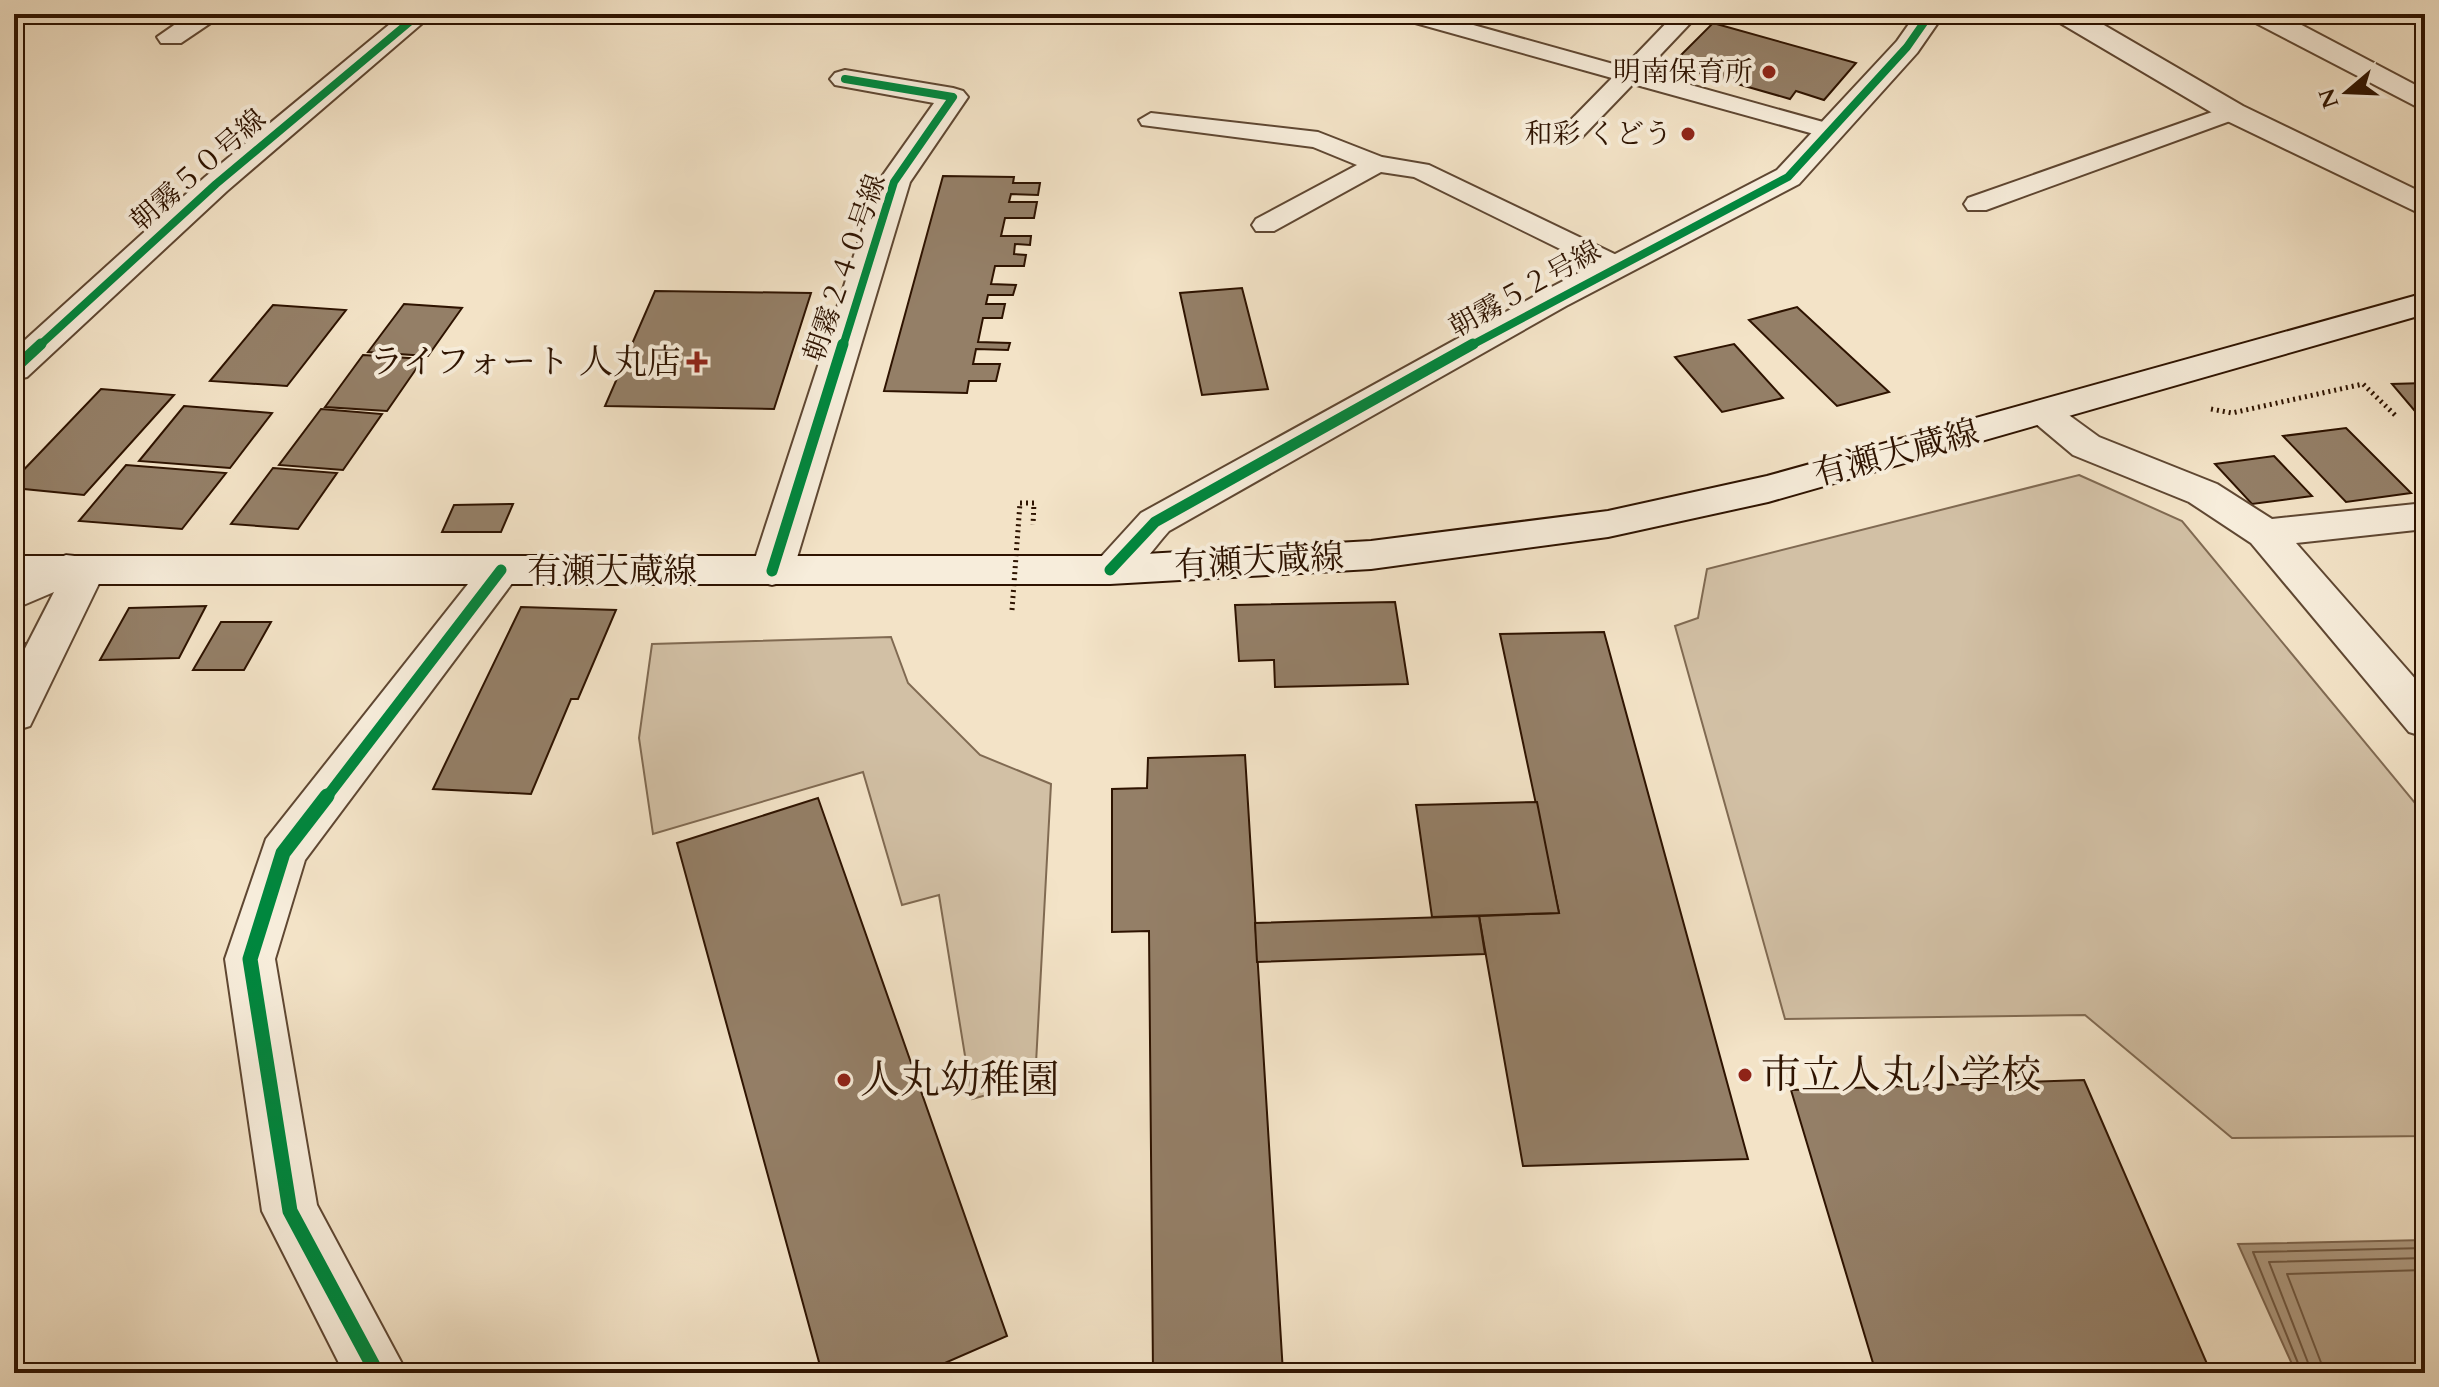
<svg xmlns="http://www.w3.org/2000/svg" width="2439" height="1387" font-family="Cardo,'Noto Serif JP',serif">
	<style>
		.green { fill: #d2c0a5; stroke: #806a52; stroke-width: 2 }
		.water { fill: #b09c83; stroke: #7c654f; stroke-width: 2 }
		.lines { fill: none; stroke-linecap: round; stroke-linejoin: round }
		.shore { stroke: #6f5842; stroke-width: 2 }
		.building { fill: #947f67; stroke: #2e1300; stroke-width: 2 }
		.lane-casing { stroke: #5f4732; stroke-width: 4 }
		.street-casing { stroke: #5f4732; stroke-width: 4 }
		.secondary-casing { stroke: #2e1300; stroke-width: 4 }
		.path { stroke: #2e1300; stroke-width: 5; stroke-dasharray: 2 4; stroke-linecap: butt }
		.lane { fill: #f7eddb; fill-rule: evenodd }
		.street { fill: #f7eddb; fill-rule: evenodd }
		.secondary { fill: #f7eddb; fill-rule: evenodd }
		.path-bridge { stroke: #2e1300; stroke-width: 5; stroke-dasharray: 2 4; stroke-linecap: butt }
		.cycleway-far2-casing { stroke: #f7eddb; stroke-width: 12 }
		.cycleway-far1-casing { stroke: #f7eddb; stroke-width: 16 }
		.cycleway-casing { stroke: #f7eddb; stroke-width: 20 }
		.cycleway-far2 { stroke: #00873e; stroke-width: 8 }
		.cycleway-far1 { stroke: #00873e; stroke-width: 11 }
		.cycleway { stroke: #00873e; stroke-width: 15 }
		.poi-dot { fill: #8f2418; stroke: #f7eddb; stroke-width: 3 }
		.labels { text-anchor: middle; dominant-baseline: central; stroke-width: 8; stroke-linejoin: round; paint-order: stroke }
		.far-poi-label { font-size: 28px; fill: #2e1300; stroke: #f7eddb; text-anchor: end }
		.far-street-label { font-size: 28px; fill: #2e1300; stroke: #f7eddb }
		.poi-label { font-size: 34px; fill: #2e1300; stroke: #f7eddb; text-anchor: end }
		.street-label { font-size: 34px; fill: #2e1300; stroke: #f7eddb }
		.near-poi-label { font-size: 40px; fill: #2e1300; stroke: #f7eddb; text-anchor: start }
	</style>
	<rect width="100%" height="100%" fill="#f3e3c7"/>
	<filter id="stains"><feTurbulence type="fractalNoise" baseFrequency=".0025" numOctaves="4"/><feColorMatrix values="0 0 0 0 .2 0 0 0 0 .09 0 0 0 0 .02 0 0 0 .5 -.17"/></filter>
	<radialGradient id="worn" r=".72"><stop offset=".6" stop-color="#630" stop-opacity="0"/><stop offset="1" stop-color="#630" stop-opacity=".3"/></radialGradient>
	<!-- green -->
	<g class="green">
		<path d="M2079,475L2182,521L2425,815V1136L2232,1138L2085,1015L1785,1019L1675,626L1698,618L1707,569Z"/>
		<path d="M891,637L908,683L980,755L1051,784L1035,1082L972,1099L939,895L902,905L863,772L653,834L639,738L652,644Z"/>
	</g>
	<!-- water -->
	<path class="water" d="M2425,1240V1373H2296L2238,1244Z"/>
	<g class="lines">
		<!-- shore -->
		<g class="shore">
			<path d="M2302,1373L2253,1252L2425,1248"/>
			<path d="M2312,1373L2269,1262L2425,1258"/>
			<path d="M2325,1373L2287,1274L2425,1270"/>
		</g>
	</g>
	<!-- building -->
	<g class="building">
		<path d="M1713,23L1856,63L1824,100L1796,91L1790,99L1671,65Z"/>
		<path d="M943,176L1014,177L1013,183H1040L1038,195L1011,194L1009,202H1037L1034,218H1005L1001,236H1031L1030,245L1015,244L1014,254L1026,255L1024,266H995L991,284L1016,285L1013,295H988L986,304H1005L1002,318H983L978,342L1010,343L1008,350L976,349L973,364H1000L996,381H969L967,393L884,391Z"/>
		<path d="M1242,288L1268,389L1202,395L1180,293Z"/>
		<path d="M655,291L811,293L774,409L605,406Z"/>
		<path d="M404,304L462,308L428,356L368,352Z"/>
		<path d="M273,305L346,310L287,386L210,381Z"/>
		<path d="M1797,307L1889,392L1837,406L1749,320Z"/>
		<path d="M1734,344L1783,398L1722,412L1675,357Z"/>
		<path d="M363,355L423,359L387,411L325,407Z"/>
		<path d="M2425,383V423L2392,384Z"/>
		<path d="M101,389L174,395L84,495L14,488V480Z"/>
		<path d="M184,406L272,413L230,468L139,461Z"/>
		<path d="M321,409L382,414L343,470L279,465Z"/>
		<path d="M2346,428L2411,493L2346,502L2283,436Z"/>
		<path d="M2274,456L2312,496L2252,504L2215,464Z"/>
		<path d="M126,465L226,473L182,529L79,521Z"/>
		<path d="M273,468L337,473L298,529L231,524Z"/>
		<path d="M513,504L501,532H442L454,505Z"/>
		<path d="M1395,602L1408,684L1275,687L1274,660L1239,661L1235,605Z"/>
		<path d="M206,606L179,658L100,660L129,608Z"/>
		<path d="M521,607L616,610L578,699H571L531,794L433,789Z"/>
		<path d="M221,622H271L244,670H193Z"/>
		<path d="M1604,632L1748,1159L1523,1166L1479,916L1559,913L1500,634Z"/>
		<path d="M28,643L14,671V644Z"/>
		<path d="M1245,755L1283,1373H1153L1149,931L1112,932V789L1147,788L1148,758Z"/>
		<path d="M818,798L1007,1336L922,1373H822L677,843Z"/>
		<path d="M1537,802L1559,913L1432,917L1416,805Z"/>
		<path d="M1479,916L1485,954L1257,962L1255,923Z"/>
		<path d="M2084,1080L2211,1373H1876L1791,1090Z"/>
	</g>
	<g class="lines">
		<!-- lane casing -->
		<g class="lane-casing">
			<g id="lane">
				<path d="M1398,14H1434L1624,67L1675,14H1699L1644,72L1841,127L1844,132L1832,139L1633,84L1582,137H1564L1561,132L1564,127L1612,78L1401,19Z"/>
				<path d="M2232,105L2241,107L2244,112L2241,117L1986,210H1968L1964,204L1968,198Z"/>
				<path d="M1151,113L1318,132L1382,157L1429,165L1627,260L1631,266L1627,272H1607L1414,177L1381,172L1274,231H1256L1252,225L1256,219L1357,165L1313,147L1142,125L1139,120Z"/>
			</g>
		</g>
		<!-- street casing -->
		<g class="street-casing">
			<g id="street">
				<path d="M190,14H224L181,43H161L157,37Z"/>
				<path d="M402,14H433L227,191L27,377L14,380V350L205,177Z"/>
				<path d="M1916,14H1944L1917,53L1799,184L1566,306L1169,531C1148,554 1129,590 1096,580L1089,570L1141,513L1542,292L1777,170L1897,41Z"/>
				<path d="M2051,14H2085L2243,106L2425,194V216L2221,118L2055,20Z"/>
				<path d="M2246,14H2281L2425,90V111L2250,20Z"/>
				<path d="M845,70L953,88L963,91L968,97L910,182L793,571L787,581L772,585L757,581L751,571L878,182L934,103L835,85L830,79L835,73Z"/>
				<path d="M2042,401L2055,405L2099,437L2217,484L2272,519L2425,503V529L2296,543L2425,690V737L2409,732L2251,543L2189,502L2073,455L2023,413L2029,405Z"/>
				<path d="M66,555L100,559L106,569L30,726L14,731V670L54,592L14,609V577Z"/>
				<path d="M501,556L515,560L522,570L305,860L275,959L317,1205L407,1373H344L262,1211L225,959L266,839L487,560Z"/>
			</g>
		</g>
		<!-- secondary casing -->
		<g class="secondary-casing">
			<path id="secondary" d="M2425,293V314L1768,502L1608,537L1371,569L1110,584H14V556H1110L1371,541L1608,511L1767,476Z"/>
		</g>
		<!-- path -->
		<g class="path">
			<path d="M2211,409L2232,413L2363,384L2395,415"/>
			<path d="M1020,503H1034L1033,525"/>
		</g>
		<!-- lane -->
		<use href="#lane" class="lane"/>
		<!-- street -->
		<use href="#street" class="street"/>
		<!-- secondary -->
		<use href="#secondary" class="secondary"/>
		<!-- path-bridge -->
		<path class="path-bridge" d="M1012,610L1020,503"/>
		<!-- cycleway-far2 casing -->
		<g class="cycleway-far2-casing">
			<g id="cycleway-far2">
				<path d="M39,346L216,184L419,14"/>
				<path d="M843,346L894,182L953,97L845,79"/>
				<path d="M1470,346L1788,177L1907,47L1930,14"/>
			</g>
		</g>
		<!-- cycleway-far1 casing -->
		<g class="cycleway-far1-casing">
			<g id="cycleway-far1">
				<path d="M14,369L41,344"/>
				<path d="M1110,570L1155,522L1473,344"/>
				<path d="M772,571L843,344"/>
				<path d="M326,798L501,570"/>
			</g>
		</g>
		<!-- cycleway casing -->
		<g class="cycleway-casing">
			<path id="cycleway" d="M327,796L283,853L250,959L290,1211L377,1373"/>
		</g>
		<!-- cycleway-far2 -->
		<use href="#cycleway-far2" class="cycleway-far2"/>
		<!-- cycleway-far1 -->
		<use href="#cycleway-far1" class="cycleway-far1"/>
		<!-- cycleway -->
		<use href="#cycleway" class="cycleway"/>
	</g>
	<!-- markers -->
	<g class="poi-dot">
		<circle cx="1769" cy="72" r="8"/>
		<circle cx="1688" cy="134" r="8"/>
		<path d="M693 350h8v8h8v8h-8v8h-8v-8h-8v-8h8z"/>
		<circle cx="1745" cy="1075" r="8"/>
		<circle cx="844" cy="1080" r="8"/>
	</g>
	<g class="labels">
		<!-- far-poi labels -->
		<g class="far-poi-label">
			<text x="1753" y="72">明南保育所</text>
			<text x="1672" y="134">和彩 くどう</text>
		</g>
		<!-- far-street labels -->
		<g class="far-street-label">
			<text transform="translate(198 170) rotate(-41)">朝霧５０号線</text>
			<text transform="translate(845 268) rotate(-71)">朝霧２４０号線</text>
			<text transform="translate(1525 289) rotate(-29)">朝霧５２号線</text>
		</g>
		<!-- poi labels -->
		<g class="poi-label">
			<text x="681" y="362">ライフォート 人丸店</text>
		</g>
		<!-- street labels -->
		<g class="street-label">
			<text transform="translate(1896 453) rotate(-15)">有瀬大蔵線</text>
			<text transform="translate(1259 561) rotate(-3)">有瀬大蔵線</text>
			<text x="612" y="571">有瀬大蔵線</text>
		</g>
		<!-- near-poi labels -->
		<g class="near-poi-label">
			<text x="1761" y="1075">市立人丸小学校</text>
			<text x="860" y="1080">人丸幼稚園</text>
		</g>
	</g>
	<!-- margin -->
	<rect width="2439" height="1387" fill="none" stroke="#f3e3c7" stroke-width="48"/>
	<rect x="16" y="16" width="2407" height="1355" fill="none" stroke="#2e1300" stroke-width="4"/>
	<rect x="24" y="24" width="2391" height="1339" fill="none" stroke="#2e1300" stroke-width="2"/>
	<!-- north arrow -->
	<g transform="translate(2347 92) rotate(251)" stroke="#f7eddb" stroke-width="6" paint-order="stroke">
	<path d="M0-6L14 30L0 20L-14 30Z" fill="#2e1300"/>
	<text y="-12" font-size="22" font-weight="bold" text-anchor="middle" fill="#2e1300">N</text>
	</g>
	<rect width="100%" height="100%" filter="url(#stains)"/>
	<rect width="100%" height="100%" fill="url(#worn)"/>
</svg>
